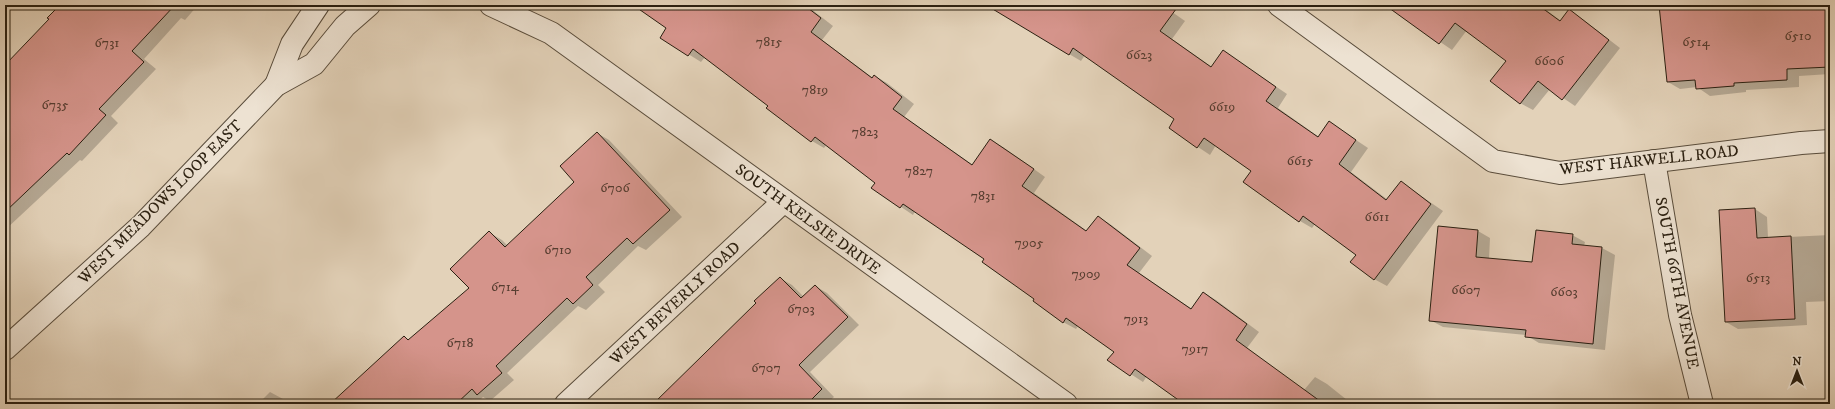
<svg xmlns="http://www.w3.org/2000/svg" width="1835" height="409" font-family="'IM FELL DW Pica',serif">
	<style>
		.shadow { fill: #0003 }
		.building { fill: #d5948b; stroke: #2b2011 }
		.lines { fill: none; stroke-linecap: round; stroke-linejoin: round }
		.minor-casing { stroke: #594c3b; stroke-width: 24 }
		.minor { stroke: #ede2d2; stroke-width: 22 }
		.labels { text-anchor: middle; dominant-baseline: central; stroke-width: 3; stroke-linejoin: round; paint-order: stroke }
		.number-label { font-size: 14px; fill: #563d30 }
		.street-label { font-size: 16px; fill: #2b2011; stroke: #ede2d2 }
	</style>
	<rect width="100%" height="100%" fill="#e3d2b9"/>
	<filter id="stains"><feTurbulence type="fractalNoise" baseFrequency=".005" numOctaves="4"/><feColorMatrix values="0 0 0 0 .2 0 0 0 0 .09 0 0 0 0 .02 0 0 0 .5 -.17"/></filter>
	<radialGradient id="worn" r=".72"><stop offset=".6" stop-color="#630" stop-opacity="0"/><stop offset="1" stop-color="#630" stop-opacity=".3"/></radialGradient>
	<!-- shadow -->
	<g class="shadow">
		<path d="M61,5H198L185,20L181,18L144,59L156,69L111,116L118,123L82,161L80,160L5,230V67L50,19Z"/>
		<path d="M635,5H806L833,26L822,40L873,78L875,76L887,83L914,104L904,117L973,165L990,140L1003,147L1045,177L1034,193L1087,231L1098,217L1110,224L1152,256L1139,273L1192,309L1204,293L1216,300L1259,332L1247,348L1304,390L1315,377L1327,384L1352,404H1184L1147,376L1143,382L1109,360L1115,351L1078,326L1076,329L1063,322L985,259L915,211L913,215L873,188L876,183L827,144L824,148L812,141L767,108L769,105L705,57L701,62L661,37L667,28Z"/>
		<path d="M1015,5H1162L1185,21L1172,39L1212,67L1223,51L1287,94L1278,108L1319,137L1329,122L1368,148L1351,172L1388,200L1401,182L1443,211L1387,286L1374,279L1357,255L1315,224L1312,228L1300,221L1244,182L1252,171L1216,145L1210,155L1198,147L1170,128L1176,119L1085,55L1081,61L1069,54Z"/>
		<path d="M1384,5H1540L1561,21L1569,11L1581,18L1620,48L1575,106L1550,89L1533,110L1520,103L1507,61L1467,30L1452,50L1395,11Z"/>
		<path d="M1830,5V74L1799,76V87L1746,90V92L1710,96L1697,87L1680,89L1668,82Z"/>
		<path d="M597,133L609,140L682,217L646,250L638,246L598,285L605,292L586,310L578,306L507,373L514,380L490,401L483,397L476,404H332L404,337L410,340L470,288L490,233L502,240L508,246L575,182Z"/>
		<path d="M1755,209L1767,217L1768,238L1830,235V301L1806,302L1807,325L1738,329L1726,322Z"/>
		<path d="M1439,227L1478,231L1490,238L1489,259L1533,263L1572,235L1585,242L1584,246L1602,248L1615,255L1605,350L1539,343L1526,335L1443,327L1430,320Z"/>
		<path d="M780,278L792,285L804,297L815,286L827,293L859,325L810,372L834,397L826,404H659Z"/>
		<path d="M270,392L283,399L287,404H258Z"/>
	</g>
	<!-- building -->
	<g class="building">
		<path d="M60,5H175L132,51L144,62L99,109L106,115L69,155L67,153L5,212V65L49,19L47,18Z"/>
		<path d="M633,5H804L821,18L811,32L872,78L874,75L902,97L893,109L972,165L990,139L1034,169L1022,186L1086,231L1098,216L1140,248L1127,265L1191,309L1203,292L1247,324L1236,340L1324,404H1184L1135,369L1130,376L1107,360L1114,352L1066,318L1063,323L1033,301L1034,299L982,262L984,259L903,204L900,208L871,188L875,183L815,137L811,142L766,108L768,106L693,49L688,56L660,38L666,28Z"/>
		<path d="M986,5H1179L1160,31L1211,67L1223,50L1276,87L1266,101L1318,137L1329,121L1356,140L1339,164L1386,200L1401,181L1431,204L1374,280L1350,262L1356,255L1303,216L1299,222L1243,182L1251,171L1204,138L1197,148L1169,128L1174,119L1073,48L1069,55Z"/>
		<path d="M1385,5H1538L1560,21L1569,9L1609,40L1562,100L1538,81L1520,104L1490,81L1506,61L1455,23L1439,44Z"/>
		<path d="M1659,5H1830V67L1787,69V80L1734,83V86L1696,89L1695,80L1667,82Z"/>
		<path d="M597,132L670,210L633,244L627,238L586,277L593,285L573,304L567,298L496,366L502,373L477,395L472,389L456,404H330L404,336L408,340L469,288L450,269L489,231L505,247L574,182L560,166Z"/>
		<path d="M1755,208L1757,238L1791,236L1795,319L1725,322L1719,210Z"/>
		<path d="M1438,226L1478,230L1476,257L1532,262L1536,230L1573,234L1572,244L1602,247L1593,344L1525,337L1526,330L1429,321Z"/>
		<path d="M780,277L801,298L815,285L848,317L799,365L822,389L807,404H653L756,303L754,301Z"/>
	</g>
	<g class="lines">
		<!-- minor casing -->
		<g class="minor-casing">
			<g id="minor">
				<path d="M491,5L551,33L1066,404"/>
				<path d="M1279,5L1493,161L1560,173L1801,143L1830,141"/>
				<path d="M276,85L292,44L318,5"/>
				<path d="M1654,161L1680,315L1702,404"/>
				<path d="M5,349L141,226L276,85L314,64L345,26L369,5"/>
				<path d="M566,404L784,201"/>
			</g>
		</g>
		<!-- minor -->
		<use href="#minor" class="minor"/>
	</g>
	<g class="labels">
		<!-- number labels -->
		<g class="number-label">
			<text x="1798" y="36">6510</text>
			<text x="769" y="42">7815</text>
			<text x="1696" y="42">6514</text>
			<text x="107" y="43">6731</text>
			<text x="1139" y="55">6623</text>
			<text x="1549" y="61">6606</text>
			<text x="815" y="90">7819</text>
			<text x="55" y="105">6735</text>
			<text x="1222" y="107">6619</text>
			<text x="865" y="132">7823</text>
			<text x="1300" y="161">6615</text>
			<text x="919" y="171">7827</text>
			<text x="615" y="188">6706</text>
			<text x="983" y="196">7831</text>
			<text x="1377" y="217">6611</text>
			<text x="1029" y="243">7905</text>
			<text x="558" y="250">6710</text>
			<text x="1086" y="274">7909</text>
			<text x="1758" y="278">6513</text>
			<text x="505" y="287">6714</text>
			<text x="1466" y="290">6607</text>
			<text x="1564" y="292">6603</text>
			<text x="801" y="309">6703</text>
			<text x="1136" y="319">7913</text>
			<text x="460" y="343">6718</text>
			<text x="1195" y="349">7917</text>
			<text x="766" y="368">6707</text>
		</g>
		<!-- street labels -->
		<g class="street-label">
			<text transform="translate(1649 160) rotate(-6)">WEST HARWELL ROAD</text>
			<text transform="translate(160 202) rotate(-45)">WEST MEADOWS LOOP EAST</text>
			<text transform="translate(808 219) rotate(36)">SOUTH KELSIE DRIVE</text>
			<text transform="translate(1677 283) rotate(79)">SOUTH 66TH AVENUE</text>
			<text transform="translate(675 303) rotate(-43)">WEST BEVERLY ROAD</text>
		</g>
	</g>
	<!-- margin -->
	<rect width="1835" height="409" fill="none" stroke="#e3d2b9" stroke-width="20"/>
	<rect x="6" y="6" width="1823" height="397" fill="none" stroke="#2b2011" stroke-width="2"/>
	<rect x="10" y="10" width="1815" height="389" fill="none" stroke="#2b2011"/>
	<!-- north arrow -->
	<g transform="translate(1797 371)" stroke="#ede2d2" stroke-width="3" paint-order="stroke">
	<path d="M0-3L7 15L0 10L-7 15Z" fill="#2b2011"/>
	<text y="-6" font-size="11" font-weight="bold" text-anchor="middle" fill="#2b2011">N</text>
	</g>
	<rect width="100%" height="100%" filter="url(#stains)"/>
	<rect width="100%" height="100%" fill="url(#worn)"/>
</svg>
